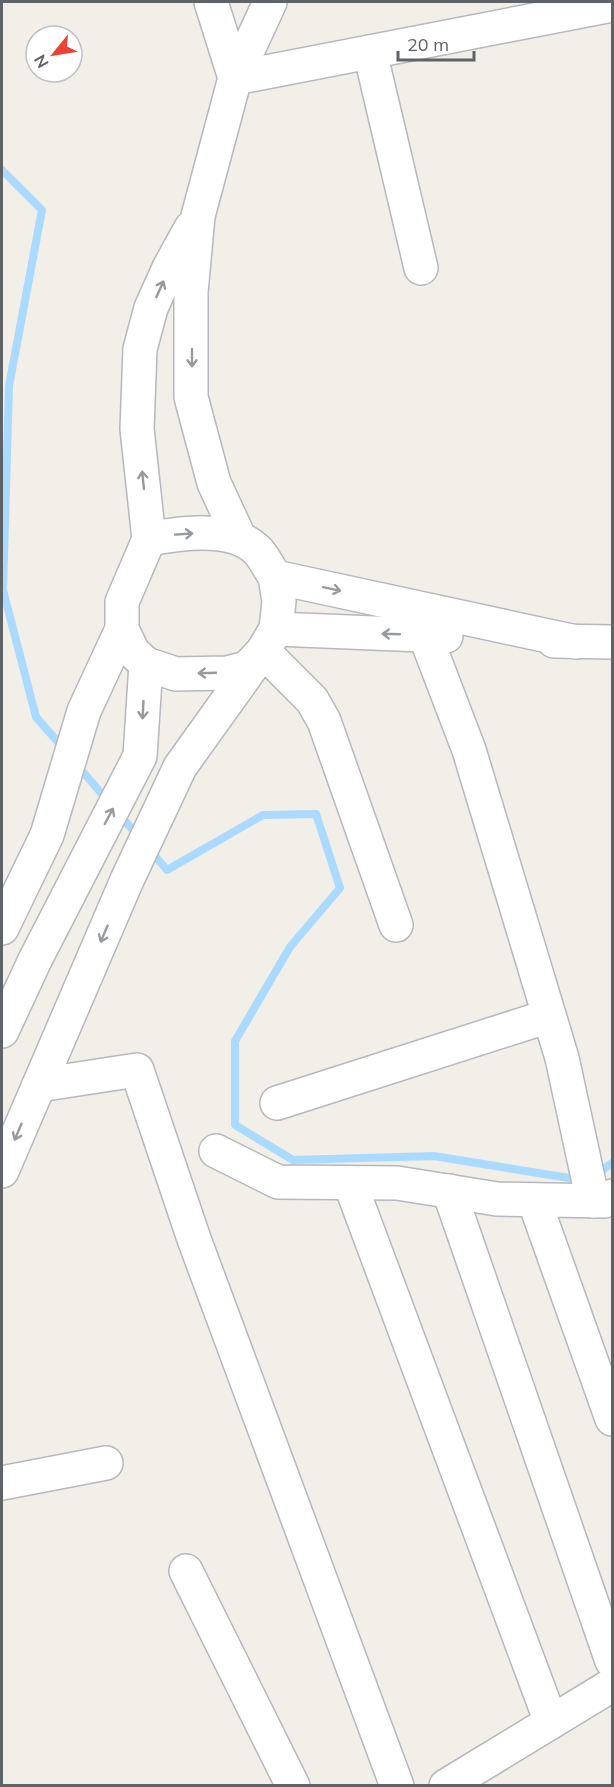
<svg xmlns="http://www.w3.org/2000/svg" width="614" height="1787" font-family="Mulish,sans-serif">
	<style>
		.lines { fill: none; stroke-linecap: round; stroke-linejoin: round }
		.stream { stroke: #aadaff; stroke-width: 8 }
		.minor-casing { stroke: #b5b8bc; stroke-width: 36 }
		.minor { stroke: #fff; stroke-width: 33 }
		.oneway { stroke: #979a9d }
	</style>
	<rect width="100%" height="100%" fill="#f1efe8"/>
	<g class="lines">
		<!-- stream -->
		<g class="stream">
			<path d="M2,170L42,210L9,386L3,590L36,717L64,749"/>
			<path d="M77,765L108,801"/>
			<path d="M120,815L138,836"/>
			<path d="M149,849L167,870L263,815L316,814L340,888L290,947L235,1041V1125L293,1160L434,1156L581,1180"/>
			<path d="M597,1174L612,1163"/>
		</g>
		<!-- minor casing -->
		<g class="minor-casing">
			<g id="minor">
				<path d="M211,2L235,78L612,5"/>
				<path d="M370,52L421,268"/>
				<path d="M239,537L214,483L191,397V292L198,216L235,78L270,2"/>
				<path d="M149,539L137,429L140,349L151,308L169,268L191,228"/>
				<path d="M275,577L279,601L276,629L263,651L247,668L227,673L176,674L146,664L133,652L122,629V602L149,539C180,533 232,525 257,550C264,557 269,568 275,577L576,642"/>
				<path d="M276,629L446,636"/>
				<path d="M425,635L469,750L562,1058L593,1201"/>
				<path d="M554,641L612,642"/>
				<path d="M2,928L47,835L84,711L122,629"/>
				<path d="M2,1031L35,960L140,756L146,664"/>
				<path d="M39,1085L137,1070L194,1239L397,1786"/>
				<path d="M277,1103L549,1016"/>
				<path d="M216,1151L278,1182L397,1183L497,1199L605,1201L612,1196"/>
				<path d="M2,1171L127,880L180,767L263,651L312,700L324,721L396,925"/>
				<path d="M350,1183L551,1722"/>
				<path d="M449,1191L612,1661"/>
				<path d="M534,1200L612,1419"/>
				<path d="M2,1483L106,1463"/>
				<path d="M186,1571L293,1786"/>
				<path d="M446,1786L612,1685"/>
			</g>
		</g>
		<!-- minor -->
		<use href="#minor" class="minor"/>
	</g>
	<!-- one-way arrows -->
	<defs><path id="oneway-shaft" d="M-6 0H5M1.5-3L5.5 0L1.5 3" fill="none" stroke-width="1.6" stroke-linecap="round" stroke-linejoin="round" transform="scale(1.5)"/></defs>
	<g class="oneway">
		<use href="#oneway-shaft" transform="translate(160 289) rotate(-66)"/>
		<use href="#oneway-shaft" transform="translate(192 358) rotate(90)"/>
		<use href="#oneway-shaft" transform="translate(143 480) rotate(-96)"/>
		<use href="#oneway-shaft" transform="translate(184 534) rotate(-4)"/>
		<use href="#oneway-shaft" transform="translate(332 589) rotate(12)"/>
		<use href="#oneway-shaft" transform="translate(391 634) rotate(-178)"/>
		<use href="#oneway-shaft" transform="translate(207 673) rotate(178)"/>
		<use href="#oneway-shaft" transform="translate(143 710) rotate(93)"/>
		<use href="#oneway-shaft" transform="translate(109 816) rotate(-62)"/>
		<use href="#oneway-shaft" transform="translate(104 934) rotate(113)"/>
		<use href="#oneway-shaft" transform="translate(18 1132) rotate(113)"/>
	</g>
	<!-- border -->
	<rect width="614" height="1787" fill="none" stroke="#5f6368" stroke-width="6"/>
	<!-- north arrow -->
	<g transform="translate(54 54) rotate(240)"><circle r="28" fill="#ffffff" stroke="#bfc1c3" stroke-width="1.5"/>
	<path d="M0-4.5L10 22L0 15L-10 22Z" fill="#ea4335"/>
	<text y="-9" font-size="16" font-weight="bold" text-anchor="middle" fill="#5f6368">N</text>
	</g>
	<!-- scale -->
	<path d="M398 51v9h76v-9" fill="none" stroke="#5f6368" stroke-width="3"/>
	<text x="407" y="51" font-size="18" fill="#5f6368" stroke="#ffffff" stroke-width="4.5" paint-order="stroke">20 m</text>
</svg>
